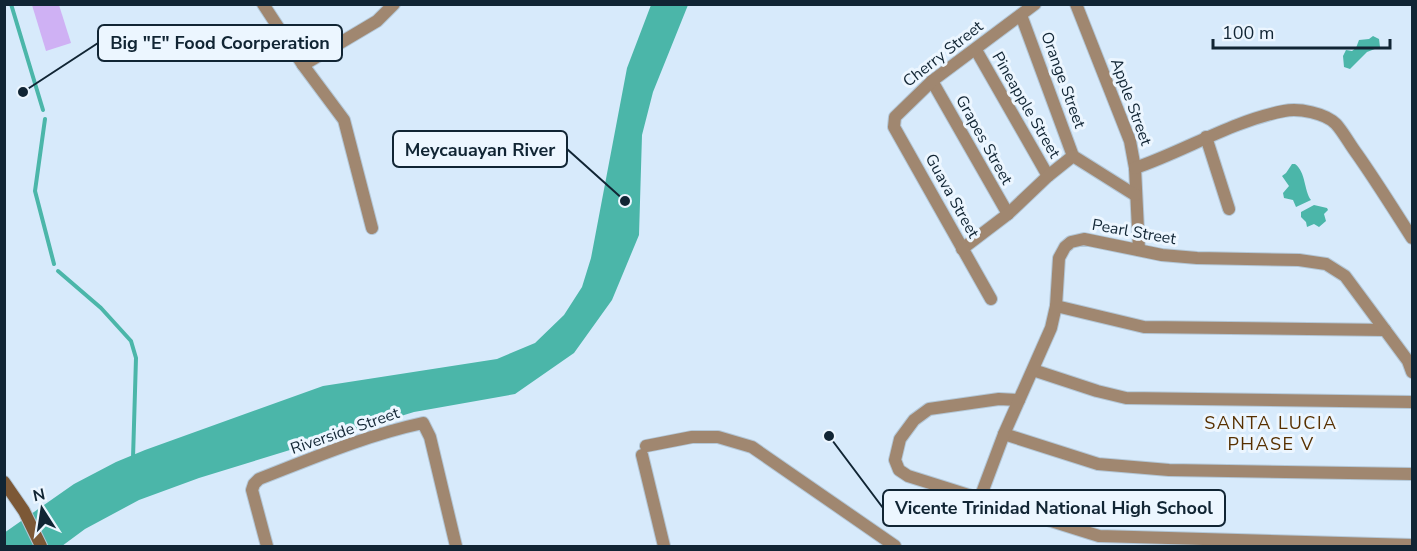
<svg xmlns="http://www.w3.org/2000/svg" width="1417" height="551" font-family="'Nunito Sans',sans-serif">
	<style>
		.green { fill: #cfb1f4 }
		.water { fill: #4bb6a9 }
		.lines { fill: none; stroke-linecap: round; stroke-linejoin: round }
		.stream { stroke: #4bb6a9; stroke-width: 4 }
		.minor-casing { stroke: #b3c7d7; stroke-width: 14 }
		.secondary-casing { stroke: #b3c7d7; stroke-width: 14 }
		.minor { stroke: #a08770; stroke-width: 12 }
		.secondary { stroke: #7c5836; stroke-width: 12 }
		.labels { text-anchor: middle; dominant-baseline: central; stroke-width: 6; stroke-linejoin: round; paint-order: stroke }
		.street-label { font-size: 16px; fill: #112534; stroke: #ecf6ff }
		.neighbourhood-label { font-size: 18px; letter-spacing: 1.5px; fill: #573000; stroke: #ecf6ff }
		.leader { fill: none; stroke: #112534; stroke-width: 2 }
		.callout-dot { fill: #112534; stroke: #ecf6ff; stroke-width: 2 }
		.callout { fill: #ecf6ff; stroke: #112534; stroke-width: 2 }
		.callout-label { font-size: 18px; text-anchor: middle; font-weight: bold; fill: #112534 }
	</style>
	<rect width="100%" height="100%" fill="#d7eafb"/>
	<!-- green -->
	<path class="green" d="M32,5H59L71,43L46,51Z"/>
	<!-- water -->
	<g class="water">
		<path d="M651,5H688L653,92L642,135L639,235L612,300L574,353L515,394L414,412L199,478L139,500L85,529L62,546H5L4,533L74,484L116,462L145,450L323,386L497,359L535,343L564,315L582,287L591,258L627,68Z"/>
		<path d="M1373,36L1379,39L1380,47L1367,52L1350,69L1344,67L1343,56L1346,50L1352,51L1356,48L1359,40L1369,39Z"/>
		<path d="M1292,164H1295C1306,172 1304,191 1311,200L1296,207L1293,200L1284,198L1283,193L1289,186L1282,176L1286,173Z"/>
		<path d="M1314,205L1327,208L1328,210L1324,214L1326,221L1319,227L1314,224L1307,227L1306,222L1301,217V212Z"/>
	</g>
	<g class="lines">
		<!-- stream -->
		<g class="stream">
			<path d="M11,4L43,110"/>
			<path d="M45,119L35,191L54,264"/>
			<path d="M58,271L101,308L131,341L136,358L133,458"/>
		</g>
		<!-- minor casing -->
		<g class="minor-casing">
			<g id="minor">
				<path d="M263,4L303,65L344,120L372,228"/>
				<path d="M1076,4L1130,141L1135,168L1139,250"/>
				<path d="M1021,15L1073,156"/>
				<path d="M976,50L1048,176"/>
				<path d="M303,65L377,21L394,4"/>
				<path d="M932,81L1008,214"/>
				<path d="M1206,137L1229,209"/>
				<path d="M1135,168C1185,151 1232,121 1284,111C1299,108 1325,113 1336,124C1344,133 1350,145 1357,154C1376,181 1394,210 1412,238"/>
				<path d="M962,249L1008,214L1048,176L1073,156L1135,195"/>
				<path d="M991,299L894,127L895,117L932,81L1035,4"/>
				<path d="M1056,306L1144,327L1385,330"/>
				<path d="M1033,370L1097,391L1126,398L1412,402"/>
				<path d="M1019,400L999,399L929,409L914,420L900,439L895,460L899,470L908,476L1099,536L1412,545"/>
				<path d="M1004,434L1098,464L1169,470L1412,474"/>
				<path d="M646,446L692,437H718L752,447L895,546"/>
				<path d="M642,455L664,546"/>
				<path d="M980,498L1004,434L1051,328L1056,306L1059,258L1065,247L1071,242L1084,239L1162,255L1197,258L1299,260L1326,264L1345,276L1408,361L1412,372"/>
				<path d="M267,546L252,490L254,484L259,479C313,458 367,435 423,423L430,437L456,546"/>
			</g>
		</g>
		<!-- secondary casing -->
		<g class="secondary-casing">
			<path id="secondary" d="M4,482L24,511L41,546"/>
		</g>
		<!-- minor -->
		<use href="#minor" class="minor"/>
		<!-- secondary -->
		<use href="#secondary" class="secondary"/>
	</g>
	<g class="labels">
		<!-- street labels -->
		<g class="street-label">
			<text transform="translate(943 54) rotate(-38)">Cherry Street</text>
			<text transform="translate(1063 80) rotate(70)">Orange Street</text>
			<text transform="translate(1131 102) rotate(70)">Apple Street</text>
			<text transform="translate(1026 105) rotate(60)">Pineapple Street</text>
			<text transform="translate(984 140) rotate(61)">Grapes Street</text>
			<text transform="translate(952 196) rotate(61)">Guava Street</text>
			<text transform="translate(1134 232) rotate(10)">Pearl Street</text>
			<text transform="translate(345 431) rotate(-19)">Riverside Street</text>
		</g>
		<!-- neighbourhood labels -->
		<g class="neighbourhood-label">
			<text x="1271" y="423">SANTA LUCIA<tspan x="1271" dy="21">PHASE V</tspan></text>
		</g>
	</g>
	<!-- callouts -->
	<path class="leader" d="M23 92L98 43M625 201L567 149M829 436L883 508"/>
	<g class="callout-dot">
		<circle cx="23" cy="92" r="6"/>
		<circle cx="625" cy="201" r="6"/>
		<circle cx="829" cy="436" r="6"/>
	</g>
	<g class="callout">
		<rect x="98" y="25" width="244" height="36" rx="6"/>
		<rect x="393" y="131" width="174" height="36" rx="6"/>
		<rect x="883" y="490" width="342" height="36" rx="6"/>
	</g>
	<g class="callout-label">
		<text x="220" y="49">Big "E" Food Coorperation</text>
		<text x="480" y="156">Meycauayan River</text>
		<text x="1054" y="514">Vicente Trinidad National High School</text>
	</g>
	<!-- border -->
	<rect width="1417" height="551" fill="none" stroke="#112534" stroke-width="12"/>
	<!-- north arrow -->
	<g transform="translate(42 509) rotate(348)" stroke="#ecf6ff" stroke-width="4.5" paint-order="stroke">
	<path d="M0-4.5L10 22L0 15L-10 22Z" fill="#112534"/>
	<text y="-9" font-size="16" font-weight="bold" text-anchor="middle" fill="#112534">N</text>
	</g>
	<!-- scale -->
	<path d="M1213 39v9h177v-9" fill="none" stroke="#112534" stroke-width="3"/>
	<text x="1222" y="39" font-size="18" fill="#112534" stroke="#ecf6ff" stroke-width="4.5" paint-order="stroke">100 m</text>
</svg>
